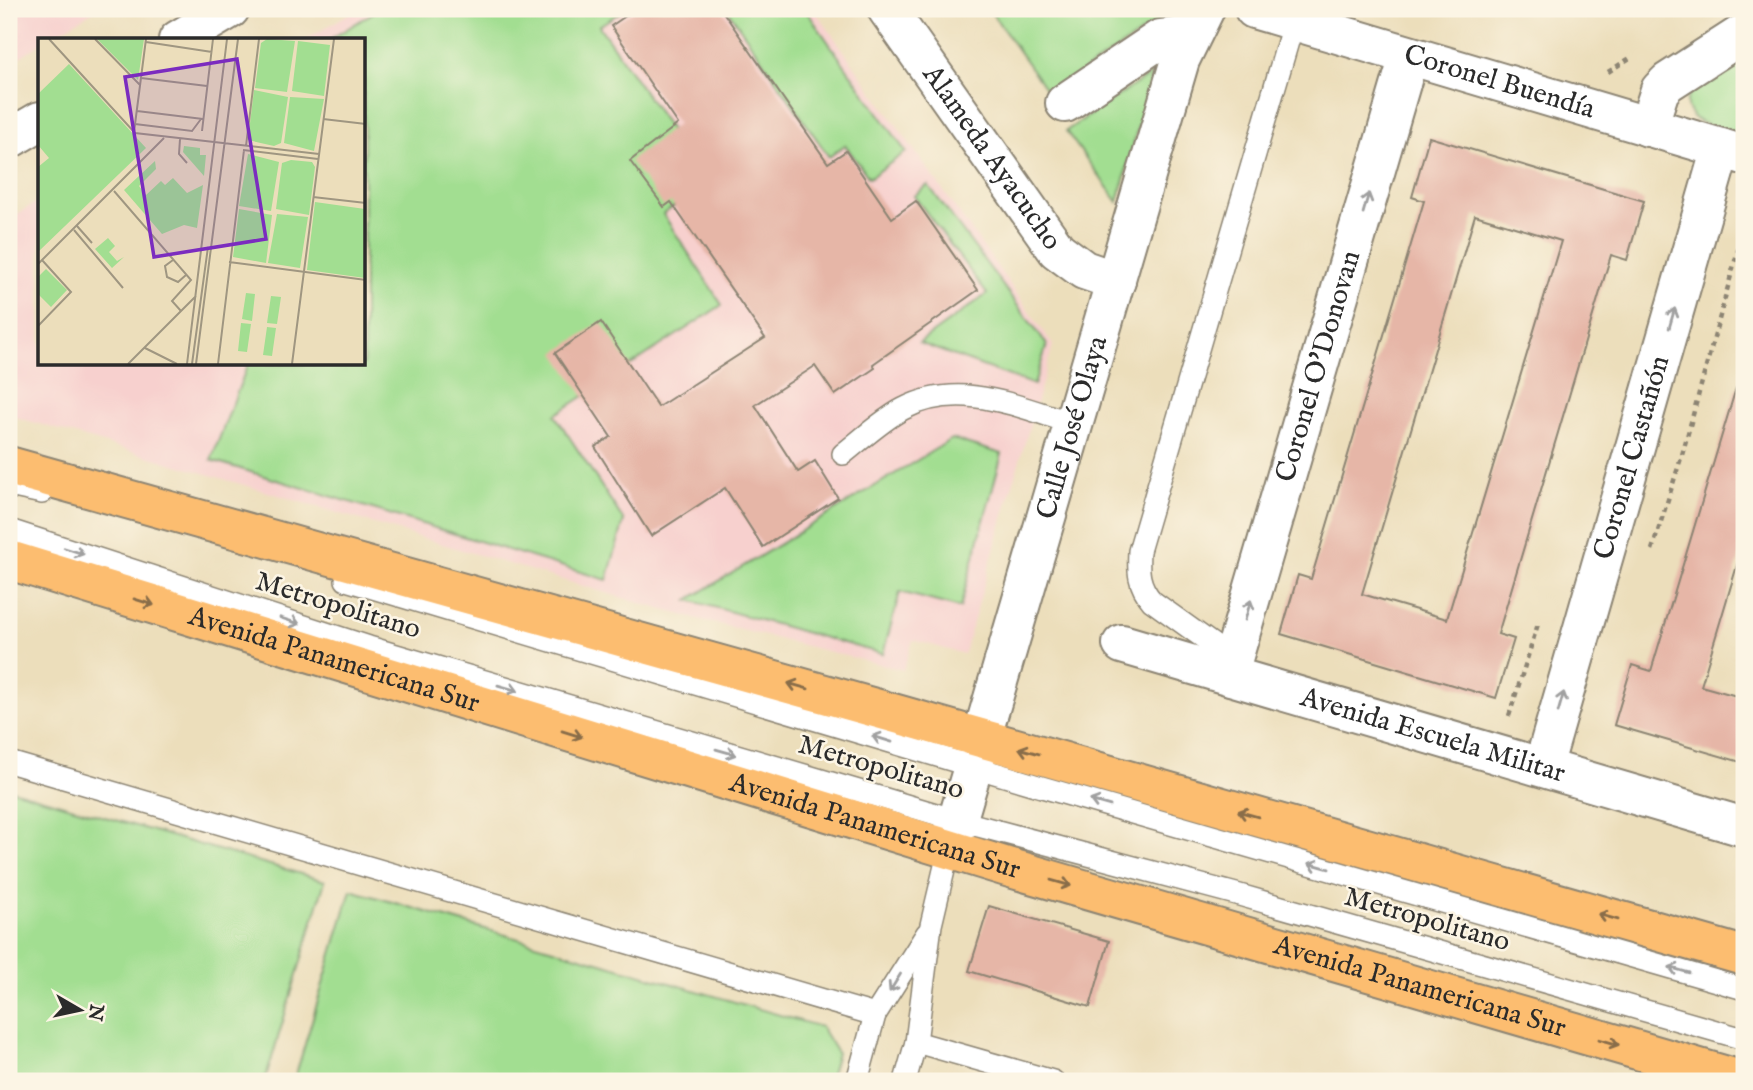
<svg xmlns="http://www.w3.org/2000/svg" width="1753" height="1090" font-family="'IM FELL English',serif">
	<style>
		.built { fill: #f7d0ce }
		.green { fill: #a2de91; stroke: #66845e; stroke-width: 2 }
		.building { fill: #e6b6a7; fill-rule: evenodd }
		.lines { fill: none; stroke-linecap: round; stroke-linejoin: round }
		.lane-casing { stroke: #8c8473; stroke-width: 24 }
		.street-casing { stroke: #8c8473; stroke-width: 42 }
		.primary-casing { stroke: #8c8473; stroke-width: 42 }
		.path { stroke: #8c8473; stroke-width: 4.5; stroke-dasharray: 5 5; stroke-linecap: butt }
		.lane { stroke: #fff; stroke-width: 21 }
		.street { stroke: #fff; stroke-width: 38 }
		.primary { stroke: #fcbd6f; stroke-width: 38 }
		.oneway { stroke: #a0a0a0 }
		.oneway2 { stroke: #896d4a }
		.labels { text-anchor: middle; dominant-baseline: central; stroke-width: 5; stroke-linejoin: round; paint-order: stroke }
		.street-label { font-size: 28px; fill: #2b2b2b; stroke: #fcf5e5 }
		.inset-road { fill: none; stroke: #9f9681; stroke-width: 2 }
		.view { fill: #7b2cbf; fill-opacity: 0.15; stroke: #7b2cbf; stroke-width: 3.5 }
		.inset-edge { fill: none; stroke: #2b2b2b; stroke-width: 3.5 }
	</style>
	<rect width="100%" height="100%" fill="#fcf5e5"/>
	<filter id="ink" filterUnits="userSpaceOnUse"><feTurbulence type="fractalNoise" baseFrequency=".0143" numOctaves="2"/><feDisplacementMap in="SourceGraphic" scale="14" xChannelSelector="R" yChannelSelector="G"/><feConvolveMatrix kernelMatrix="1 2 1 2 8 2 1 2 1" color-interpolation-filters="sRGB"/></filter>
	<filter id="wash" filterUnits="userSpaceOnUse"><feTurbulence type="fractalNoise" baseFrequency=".00686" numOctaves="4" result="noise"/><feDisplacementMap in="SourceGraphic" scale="28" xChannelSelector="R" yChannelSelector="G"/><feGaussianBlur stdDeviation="1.57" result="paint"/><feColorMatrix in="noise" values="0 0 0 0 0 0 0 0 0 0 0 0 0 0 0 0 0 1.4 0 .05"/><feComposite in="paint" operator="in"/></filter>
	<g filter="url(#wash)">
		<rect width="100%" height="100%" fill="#ecdebb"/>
		<!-- built -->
		<g class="built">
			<path d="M9,9H97L46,40H40V44L9,64Z"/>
			<path d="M357,9H814L1053,345L964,654L913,640L903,670L670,612L9,415V219L40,200V364H364V40H305Z"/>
		</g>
		<!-- green -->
		<g class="green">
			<path d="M379,9H625L599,26L708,184L663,214L722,305L555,415L624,521L607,580L211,460L248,364H364V40H329Z"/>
			<path d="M727,9H805L906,152L869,178L845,145L829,157Z"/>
			<path d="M989,9H1177L1049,94Z"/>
			<path d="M1744,52V134C1730,130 1709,128 1697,120C1662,94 1727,63 1744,52Z"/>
			<path d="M1152,73L1118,202L1066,131Z"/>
			<path d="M928,185L1047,345L1034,385L919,343L987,294L914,196Z"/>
			<path d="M952,439L1002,454L960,608L900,592L883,654L688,600Z"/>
			<path d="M9,789L325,881L265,1081H9Z"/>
			<path d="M351,890L821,1027L837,1053L829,1081H294Z"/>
		</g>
		<g id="blocks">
			<!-- building -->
			<g class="building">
				<path d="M636,9H721L828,163L846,151L892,218L916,201L978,290L873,364L875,368L835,395L815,366L755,405L798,472L815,461L838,498L763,547L725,488L651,536L595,447L611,437L555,353L601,322L658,407L765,338L671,202L664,207L630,161L678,124L611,26Z"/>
				<path d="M1429,137L1644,201L1627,260L1611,255L1498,634L1514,639L1496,698L1281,634L1298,575L1311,579L1424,201L1412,197ZM1475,215L1561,241L1447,619L1362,594Z"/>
				<path d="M1736,388L1744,389V542L1701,686L1744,698V763L1614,725L1632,665L1651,671Z"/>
				<path d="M989,906L1109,941L1090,1007L969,971Z"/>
			</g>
		</g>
	</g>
	<g filter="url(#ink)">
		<use href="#blocks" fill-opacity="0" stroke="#8c8473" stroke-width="2"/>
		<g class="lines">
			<!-- lane casing -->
			<g class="lane-casing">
				<g id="lane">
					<path d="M843,454C862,439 882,420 903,409C960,379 1018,407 1075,424"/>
					<path d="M9,486L42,493"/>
					<path d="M9,530L369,647L869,794L956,820L1236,894L1744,1039"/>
					<path d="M346,580L1035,785L1744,989"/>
					<path d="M1233,659L1152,601C1138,585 1138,571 1139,551L1294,21"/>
					<path d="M9,762L875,1015"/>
					<path d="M916,1042L1053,1081"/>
					<path d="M857,1081L875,1015L927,933"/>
					<path d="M905,1081L916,1042L931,925L949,849"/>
				</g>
			</g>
			<!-- street casing -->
			<g class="street-casing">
				<g id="street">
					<path id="s1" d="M887,9L1057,250L1084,270L1116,281"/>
					<path id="s2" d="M1254,9L1744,155"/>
					<path d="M178,40L230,9"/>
					<path d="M1065,103L1160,39L1191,35"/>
					<path d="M1648,127L1660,90L1668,82L1744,33"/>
					<path d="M9,139L40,121"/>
					<path id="s3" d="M1122,644L1744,827"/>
					<path id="s4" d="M1231,676L1233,659L1409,56"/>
					<path id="s5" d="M1543,767L1721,148"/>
					<path id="s6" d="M949,849L1180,60L1205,9"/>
				</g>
			</g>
			<!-- primary casing -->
			<g class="primary-casing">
				<g id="primary">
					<path d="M9,466L900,715L1744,956"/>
					<path id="s7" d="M9,560L1007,867L1744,1081"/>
				</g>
			</g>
			<!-- path -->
			<g class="path">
				<path d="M1608,72L1633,56"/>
				<path d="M1652,550L1682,455L1744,228"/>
				<path d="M1509,716L1539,621"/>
			</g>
			<!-- lane -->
			<use href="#lane" class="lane"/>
			<!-- street -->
			<use href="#street" class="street"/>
			<!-- primary -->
			<use href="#primary" class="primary"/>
		</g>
		<!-- one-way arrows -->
		<defs><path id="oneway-shaft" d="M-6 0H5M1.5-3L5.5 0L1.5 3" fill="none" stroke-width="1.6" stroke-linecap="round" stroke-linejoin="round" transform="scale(1.75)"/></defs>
		<g class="oneway">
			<use href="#oneway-shaft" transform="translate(1366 203) rotate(-74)"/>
			<use href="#oneway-shaft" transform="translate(1672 318) rotate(-74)"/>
			<use href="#oneway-shaft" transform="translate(74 551) rotate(18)"/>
			<use href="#oneway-shaft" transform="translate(1248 610) rotate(-74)"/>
			<use href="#oneway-shaft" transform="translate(290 621) rotate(18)"/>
			<use href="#oneway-shaft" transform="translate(508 688) rotate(16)"/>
			<use href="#oneway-shaft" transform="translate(1561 702) rotate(-74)"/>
			<use href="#oneway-shaft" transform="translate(882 739) rotate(-163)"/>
			<use href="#oneway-shaft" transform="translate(726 752) rotate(16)"/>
			<use href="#oneway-shaft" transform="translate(1100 803) rotate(-164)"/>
			<use href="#oneway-shaft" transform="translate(1319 866) rotate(-164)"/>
			<use href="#oneway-shaft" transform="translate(1679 970) rotate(-164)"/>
			<use href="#oneway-shaft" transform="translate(895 983) rotate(122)"/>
		</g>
		<g class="oneway2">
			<use href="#oneway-shaft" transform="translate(144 602) rotate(17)"/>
			<use href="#oneway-shaft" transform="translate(798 686) rotate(-164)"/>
			<use href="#oneway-shaft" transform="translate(572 734) rotate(17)"/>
			<use href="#oneway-shaft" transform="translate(1029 751) rotate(-164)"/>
			<use href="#oneway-shaft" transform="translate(1248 814) rotate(-164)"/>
			<use href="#oneway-shaft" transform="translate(1061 883) rotate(16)"/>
			<use href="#oneway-shaft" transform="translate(1608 917) rotate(-164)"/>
			<use href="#oneway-shaft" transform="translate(1609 1042) rotate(16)"/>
		</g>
	</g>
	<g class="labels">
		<!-- street labels -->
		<g class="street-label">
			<text stroke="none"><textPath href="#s2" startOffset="256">Coronel Buendía</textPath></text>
			<text stroke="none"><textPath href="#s1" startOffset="182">Alameda Ayacucho</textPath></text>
			<text stroke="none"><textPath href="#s4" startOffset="322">Coronel O'Donovan</textPath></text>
			<text stroke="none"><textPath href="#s6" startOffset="439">Calle José Olaya</textPath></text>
			<text stroke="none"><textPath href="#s5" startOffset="322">Coronel Castañón</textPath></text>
			<text transform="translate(338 606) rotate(17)">Metropolitano</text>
			<text stroke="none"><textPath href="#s7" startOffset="340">Avenida Panamericana Sur</textPath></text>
			<text stroke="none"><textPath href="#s3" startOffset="324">Avenida Escuela Militar</textPath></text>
			<text transform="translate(881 768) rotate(16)">Metropolitano</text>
			<text stroke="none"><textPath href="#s7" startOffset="906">Avenida Panamericana Sur</textPath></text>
			<text transform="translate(1427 920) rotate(16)">Metropolitano</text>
			<text stroke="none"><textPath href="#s7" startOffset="1474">Avenida Panamericana Sur</textPath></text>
		</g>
	</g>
	<!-- overview -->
	<g transform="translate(38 38)">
		<rect width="327" height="327" fill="#ecdebb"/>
		<path d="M59,1H106L100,42ZM229,1L257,3L249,54L217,50L223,5ZM260,3L292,7L286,58L254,53ZM31,26L108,110L0,214V129L11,120L0,107V56ZM216,52L250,59L243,105L236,108L210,102ZM252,59L286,61L276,113L246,105ZM146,108L162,110V117H168L166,138L145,114ZM210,116L241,124L233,173L201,168ZM253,122L274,124L277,129L271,177L238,171L244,125ZM117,123L118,131L101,148L108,157L123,143L127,147L135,140L149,155L165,147L159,190L146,187L124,196L86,152ZM277,164L327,171V240L269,232ZM201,171L234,177L228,225L195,219ZM239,176L270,179L262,230L230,225ZM70,200L77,208L71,214L79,223L86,219L74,230L57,211ZM8,231L29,252L13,269L0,256V239ZM208,255L217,256L214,283L204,281ZM233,258L243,259L239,286L229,285ZM203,285L213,286L209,314L200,313ZM229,289L238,290L234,318L225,317Z" fill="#a2de91"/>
		<path class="inset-road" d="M11,1L97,95L281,116M57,1L102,47M108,4L174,14M103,40L169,48M99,73L165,81M285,81L328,86M97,86L154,93L163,81M164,93L175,1M96,94L108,1M142,101L141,116L149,125M208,108L221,1M205,112L280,121M76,153L153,242L134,263L143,273M275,159L328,165M39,188L54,205M36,192L85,250M135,222L127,228L129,239L140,244L148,237M191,224L328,242M0,226L126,100M0,288L33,254L4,222M107,310L139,326M90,326L158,258M149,326L189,1M154,326L170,209M158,326L200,1M180,326L206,112M254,326L296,1"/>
		<path class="view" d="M199,21L228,201L116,219L87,39Z"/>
		<rect width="327" height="327" class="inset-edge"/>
	</g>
	<!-- margin -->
	<rect width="1753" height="1090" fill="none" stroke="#fcf5e5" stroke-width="35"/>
	<!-- north arrow -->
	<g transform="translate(80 1010) rotate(99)" stroke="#fcf5e5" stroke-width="5" paint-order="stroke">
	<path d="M0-5L12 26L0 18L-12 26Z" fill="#2b2b2b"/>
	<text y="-10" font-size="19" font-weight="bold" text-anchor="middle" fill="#2b2b2b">N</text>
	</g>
</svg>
